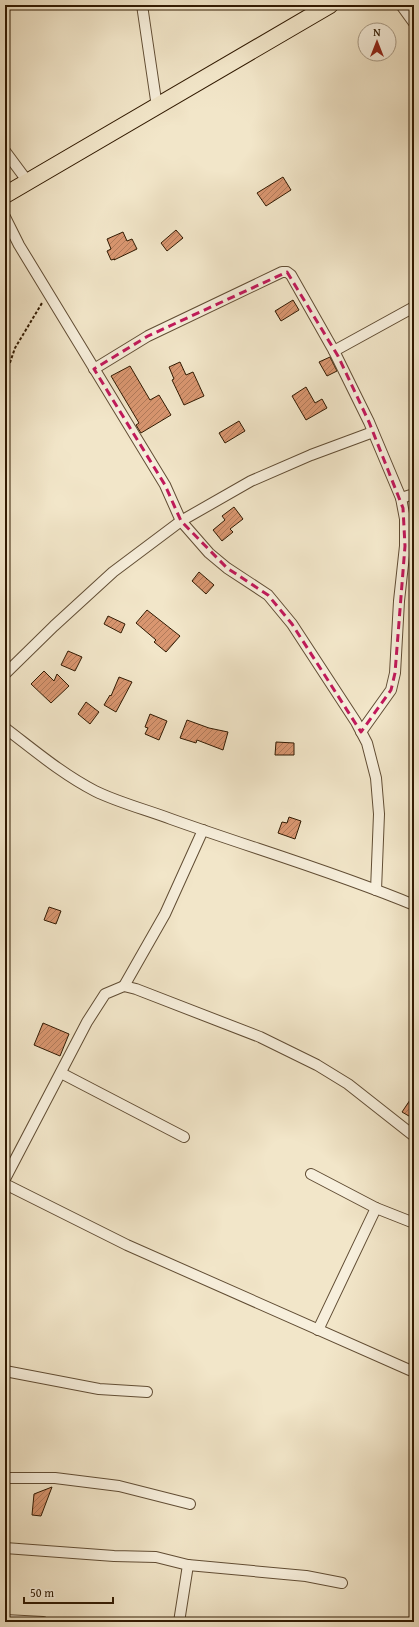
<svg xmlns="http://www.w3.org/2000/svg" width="419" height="1627" font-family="'Gentium Book Plus',serif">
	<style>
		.building { fill: url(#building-hatch); stroke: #311a02 }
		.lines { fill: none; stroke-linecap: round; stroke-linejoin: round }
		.street-casing { stroke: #614d34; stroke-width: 12 }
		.primary-casing { stroke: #311a02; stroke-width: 18 }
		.path { stroke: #311a02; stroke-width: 2; stroke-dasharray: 3 2; stroke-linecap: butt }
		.street { stroke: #f7efdc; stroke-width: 10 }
		.primary { stroke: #f2e6c9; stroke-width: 16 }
		.marked { fill: none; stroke: #c2185b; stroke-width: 3; stroke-dasharray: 8 5; stroke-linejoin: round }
	</style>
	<defs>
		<pattern id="building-hatch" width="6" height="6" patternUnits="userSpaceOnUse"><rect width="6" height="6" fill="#d99670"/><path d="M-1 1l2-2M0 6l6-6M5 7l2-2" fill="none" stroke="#b17a5a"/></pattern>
	</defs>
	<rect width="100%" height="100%" fill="#f2e6c9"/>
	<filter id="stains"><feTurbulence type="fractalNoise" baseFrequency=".005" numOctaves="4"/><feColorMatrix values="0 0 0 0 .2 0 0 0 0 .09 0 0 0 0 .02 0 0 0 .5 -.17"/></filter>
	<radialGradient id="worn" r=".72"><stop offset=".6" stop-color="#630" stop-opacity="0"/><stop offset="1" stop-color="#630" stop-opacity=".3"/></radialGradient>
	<!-- building -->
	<g class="building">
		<path d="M283,177L291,190L266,206L257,193Z"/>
		<path d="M176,230L183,238L167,251L161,243Z"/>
		<path d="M123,232L127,241L132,239L137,249L114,260L115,259L111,260L107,251L111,249L107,239Z"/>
		<path d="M293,300L299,310L281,321L275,311Z"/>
		<path d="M330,357L337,371L327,376L319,362Z"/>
		<path d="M180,362L186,375L193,372L204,396L184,405L172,380L174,379L169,367Z"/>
		<path d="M130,366L150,400L159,395L171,415L141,433L136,425L139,423L111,376Z"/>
		<path d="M306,387L315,403L322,399L327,408L306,420L292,396Z"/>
		<path d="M239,421L245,431L225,443L219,433Z"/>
		<path d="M234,507L243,519L230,529L233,532L222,541L213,530L225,520L222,516Z"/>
		<path d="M199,572L214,585L206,594L192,581Z"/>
		<path d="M147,610L180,636L166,652L154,642L156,640L136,623Z"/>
		<path d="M108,616L125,624L121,633L104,624Z"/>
		<path d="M68,651L82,657L75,671L61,665Z"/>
		<path d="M44,671L54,681L57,674L69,686L51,703L31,684Z"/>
		<path d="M119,677L132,682L116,712L104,705L110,695L111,696Z"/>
		<path d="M86,702L99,712L90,724L78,714Z"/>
		<path d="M150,714L167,721L159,740L145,734L148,728L145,727Z"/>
		<path d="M187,720L209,728L228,732L223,750L197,740L196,743L180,738Z"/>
		<path d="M276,742L294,743V755H275Z"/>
		<path d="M289,817L301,821L295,839L278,833L282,822L287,823Z"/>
		<path d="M49,907L61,911L56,924L44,920Z"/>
		<path d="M43,1023L69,1034L60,1056L34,1045Z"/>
		<path d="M414,1094V1119L402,1112Z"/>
		<path d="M52,1487L41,1516L32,1515L34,1494Z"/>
	</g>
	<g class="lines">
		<!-- street casing -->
		<g class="street-casing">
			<g id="street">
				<path d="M142,5L157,107"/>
				<path d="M401,5L414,23"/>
				<path d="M5,151L28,182"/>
				<path d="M5,217L19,245L165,485L181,521L209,553L227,568L268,595L292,624L356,722L367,743L376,778L379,814L376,890"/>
				<path d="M94,369L148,336L282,272H287L291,275L334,351"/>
				<path d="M401,498L414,494"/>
				<path d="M5,674L54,626L113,572L181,521L251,481L311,455L373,432"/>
				<path d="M5,728C34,750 62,774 95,791C117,802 147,810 171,819C252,848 335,872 414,905"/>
				<path d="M361,732L391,690L395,673L399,601L405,546V519L401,498L369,422L334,351L414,307"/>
				<path d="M124,986L165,914L203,830"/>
				<path d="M61,1073L184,1137"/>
				<path d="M311,1174L376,1208L414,1223"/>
				<path d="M5,1179L87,1022L105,994L124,986L136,989L260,1037L317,1065L348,1084L414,1136"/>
				<path d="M5,1184L127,1245L414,1372"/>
				<path d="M318,1330L376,1208"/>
				<path d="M5,1371L99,1389L147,1392"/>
				<path d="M5,1478H55L119,1486L190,1504"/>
				<path d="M5,1548L114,1556L156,1557L188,1565L306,1576L342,1583"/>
				<path d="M5,1620L43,1622"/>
				<path d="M179,1622L188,1565"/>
			</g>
		</g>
		<!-- primary casing -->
		<g class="primary-casing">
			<path id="primary" d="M5,195L330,5"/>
		</g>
		<!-- path -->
		<path class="path" d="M5,377L15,348L42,303"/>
		<!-- street -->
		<use href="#street" class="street"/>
		<!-- primary -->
		<use href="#primary" class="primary"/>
	</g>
	<!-- marked area -->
	<path class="marked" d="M287,272L338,356L369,422L403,508L405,546L395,673L391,690L361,732L292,624L268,595L227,568L181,521L165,485L94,369L148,336Z"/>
	<!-- margin -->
	<rect width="419" height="1627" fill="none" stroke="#f2e6c9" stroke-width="20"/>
	<rect x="6" y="6" width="407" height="1615" fill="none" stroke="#311a02" stroke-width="2"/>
	<rect x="10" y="10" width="399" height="1607" fill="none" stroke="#311a02"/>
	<!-- north arrow -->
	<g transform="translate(377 42)"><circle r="19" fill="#f7efdc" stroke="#a89a85"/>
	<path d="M0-3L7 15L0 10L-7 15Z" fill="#8f2418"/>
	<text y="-6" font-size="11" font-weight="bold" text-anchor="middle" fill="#311a02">N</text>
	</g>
	<!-- scale -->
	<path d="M24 1597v6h89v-6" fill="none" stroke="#311a02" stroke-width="2"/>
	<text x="30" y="1597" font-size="12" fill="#311a02" stroke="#f7efdc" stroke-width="3" paint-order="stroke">50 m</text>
	<rect width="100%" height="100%" filter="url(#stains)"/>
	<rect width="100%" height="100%" fill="url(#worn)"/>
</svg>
